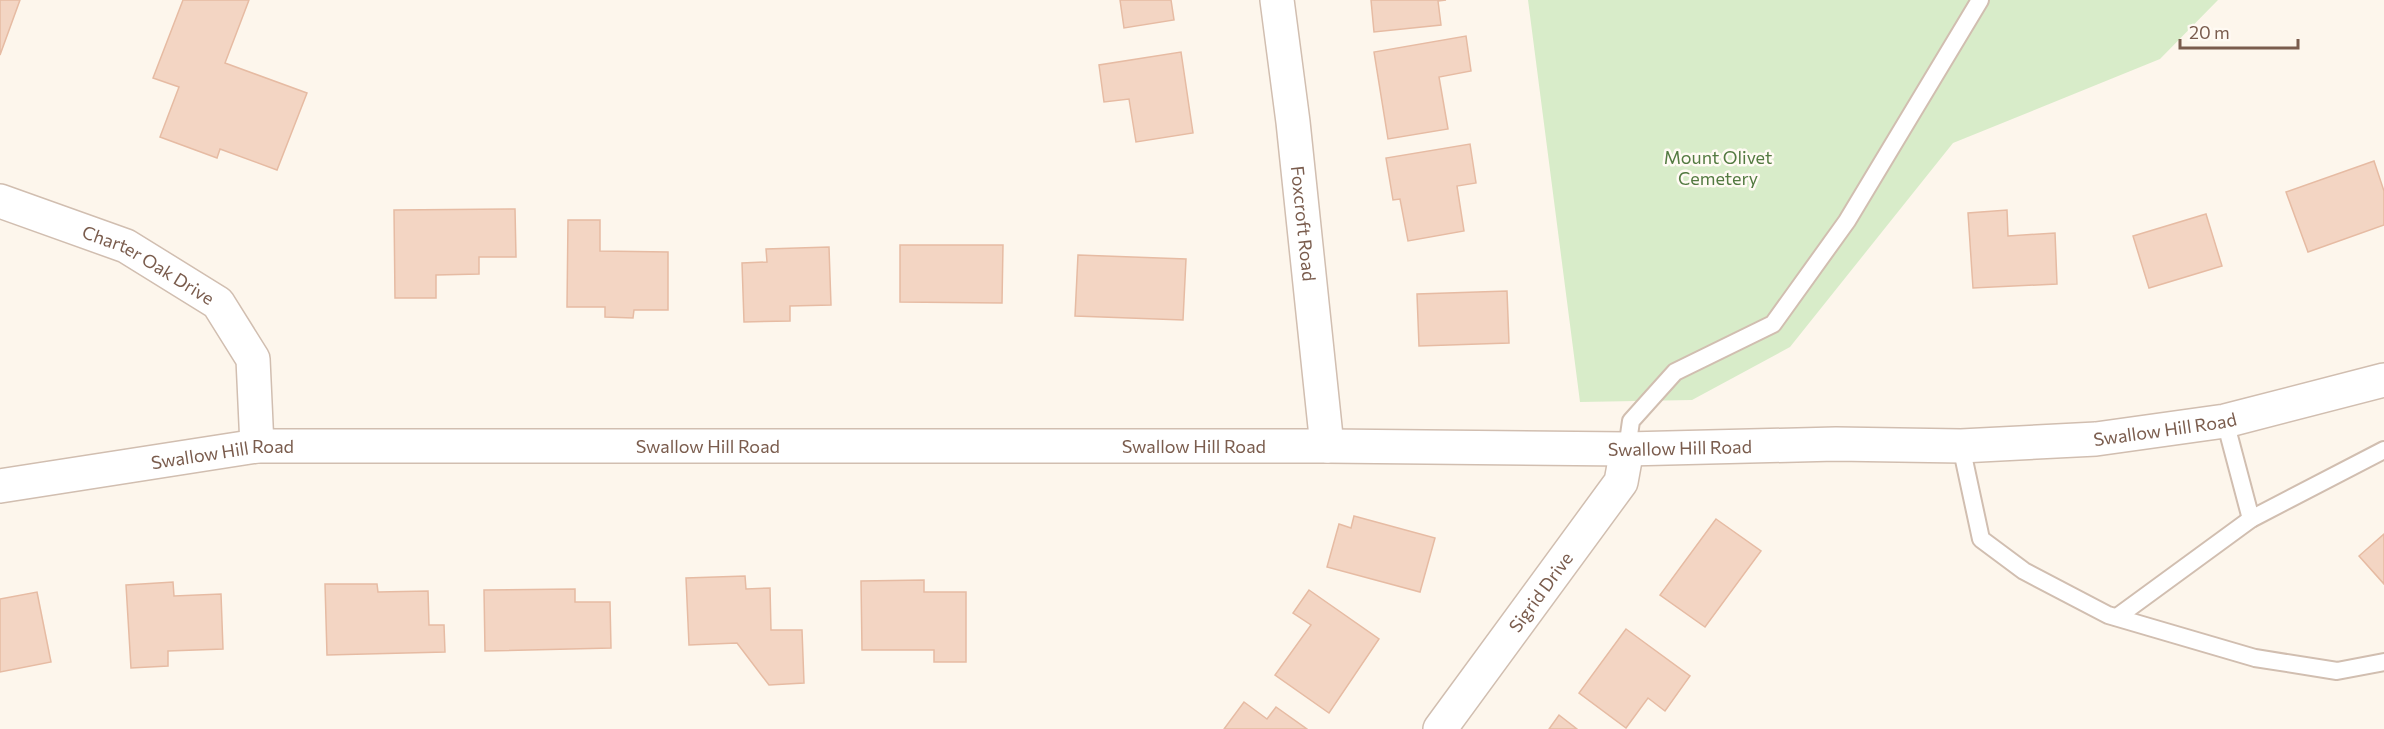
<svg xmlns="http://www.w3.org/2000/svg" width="2384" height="729" font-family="Commissioner,sans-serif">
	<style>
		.green { fill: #d8ecc9 }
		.building { fill: #f3d5c3; stroke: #e6bba3; stroke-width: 1.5 }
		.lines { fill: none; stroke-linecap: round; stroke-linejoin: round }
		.lane-casing { stroke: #d1beb0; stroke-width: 20 }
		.street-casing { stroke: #d1beb0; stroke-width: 36 }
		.lane { stroke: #fff; stroke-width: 16 }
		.street { stroke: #fff; stroke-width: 33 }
		.labels { text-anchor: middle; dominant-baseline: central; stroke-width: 5; stroke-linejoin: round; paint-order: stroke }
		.park-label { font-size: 18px; fill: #537a41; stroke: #fffaf3 }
		.street-label { font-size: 18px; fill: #7a5c4d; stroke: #fffaf3 }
	</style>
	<rect width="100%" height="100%" fill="#fdf6ec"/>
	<!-- green -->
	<path class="green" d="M1528,0H2218L2160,59L1953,143L1790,347L1692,400L1580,402Z"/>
	<!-- building -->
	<g class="building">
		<path d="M0,0H20L0,55Z"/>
		<path d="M183,0H249L225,63L307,93L277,170L220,149L217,158L160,137L179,87L153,78Z"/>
		<path d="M1120,0H1171L1174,20L1124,28Z"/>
		<path d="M1371,0H1446L1438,1L1441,25L1374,32Z"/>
		<path d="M1466,36L1471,71L1439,77L1448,129L1388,139L1374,52Z"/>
		<path d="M1181,52L1193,133L1136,142L1129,99L1104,102L1099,65Z"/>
		<path d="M1470,144L1476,183L1457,186L1464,231L1408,241L1400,199L1393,200L1386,158Z"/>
		<path d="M2374,161L2384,191V225L2308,252L2286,192Z"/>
		<path d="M515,209L516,257H479V274L436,275V298H395L394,210Z"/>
		<path d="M2007,210L2008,236L2055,233L2057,284L1973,288L1968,213Z"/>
		<path d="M2206,214L2222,266L2149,288L2133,236Z"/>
		<path d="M568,220H600V251L668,252V310H634L633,318L605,317V307H567Z"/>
		<path d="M900,245H1003L1002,303L900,302Z"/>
		<path d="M829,247L831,305L790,306V321L744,322L742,263L767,262L766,249Z"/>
		<path d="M1078,255L1186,259L1183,320L1075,316Z"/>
		<path d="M1507,291L1509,343L1419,346L1417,294Z"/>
		<path d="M1354,516L1435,538L1420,592L1327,567L1339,524L1351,528Z"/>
		<path d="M1716,519L1761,551L1705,627L1660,595Z"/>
		<path d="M2384,534V584L2359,556Z"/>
		<path d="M745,576L746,589L770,588L771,630H802L804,683L769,685L737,643L689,645L686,578Z"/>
		<path d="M924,580V592H966V662H934V650H862L861,581Z"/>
		<path d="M173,582L174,596L221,594L223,649L168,651V666L131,668L126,585Z"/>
		<path d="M325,584H377L378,592L428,591L429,625H444L445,652L327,655Z"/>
		<path d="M575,589V602H610L611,648L485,651L484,590Z"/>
		<path d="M1309,590L1379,639L1329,713L1275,675L1311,625L1293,613Z"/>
		<path d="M37,592L51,662L0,672V599Z"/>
		<path d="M1626,629L1690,676L1665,711L1648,698L1626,728L1579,693Z"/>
		<path d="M1244,702L1267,719L1276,707L1307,729H1224Z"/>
		<path d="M1559,715L1577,729H1549Z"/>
	</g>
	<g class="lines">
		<!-- lane casing -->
		<g class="lane-casing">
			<g id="lane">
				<path d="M2225,421L2251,519"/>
				<path d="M1961,446L1981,539L2024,571L2108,615L2255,658L2337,671L2384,662"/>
				<path d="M1627,449L1631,421L1675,372L1773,324L1847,221L1980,0"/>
				<path d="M2117,617L2251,519L2384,450"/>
			</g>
		</g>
		<!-- street casing -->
		<g class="street-casing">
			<g id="street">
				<path id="s1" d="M1277,0L1293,122L1327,446"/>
				<path id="s2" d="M0,201L126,246L218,303L253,359L257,446"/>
				<path id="s3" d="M0,486L257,446H1327L1627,449L1836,444L1961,446L2096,439L2225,421L2384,380"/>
				<path id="s4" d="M1440,729L1621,482L1627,449"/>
			</g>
		</g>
		<!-- lane -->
		<use href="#lane" class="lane"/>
		<!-- street -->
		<use href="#street" class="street"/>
	</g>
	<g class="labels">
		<!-- park labels -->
		<g class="park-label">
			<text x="1718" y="157">Mount Olivet<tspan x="1718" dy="21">Cemetery</tspan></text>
		</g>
		<!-- street labels -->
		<g class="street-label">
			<text stroke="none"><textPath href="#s1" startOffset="225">Foxcroft Road</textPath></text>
			<text stroke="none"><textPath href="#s2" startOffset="162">Charter Oak Drive</textPath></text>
			<text stroke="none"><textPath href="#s3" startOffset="2169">Swallow Hill Road</textPath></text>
			<text stroke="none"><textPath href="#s3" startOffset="711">Swallow Hill Road</textPath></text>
			<text stroke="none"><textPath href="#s3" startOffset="1197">Swallow Hill Road</textPath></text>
			<text stroke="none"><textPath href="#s3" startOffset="1683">Swallow Hill Road</textPath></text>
			<text stroke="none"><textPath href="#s3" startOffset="225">Swallow Hill Road</textPath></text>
			<text stroke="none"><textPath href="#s4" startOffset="170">Sigrid Drive</textPath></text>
		</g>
	</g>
	<!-- scale -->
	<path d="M2180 39v9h118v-9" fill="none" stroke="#7a5c4d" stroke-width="3"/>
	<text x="2189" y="39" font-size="18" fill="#7a5c4d" stroke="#fffaf3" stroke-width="4.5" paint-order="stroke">20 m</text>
</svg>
